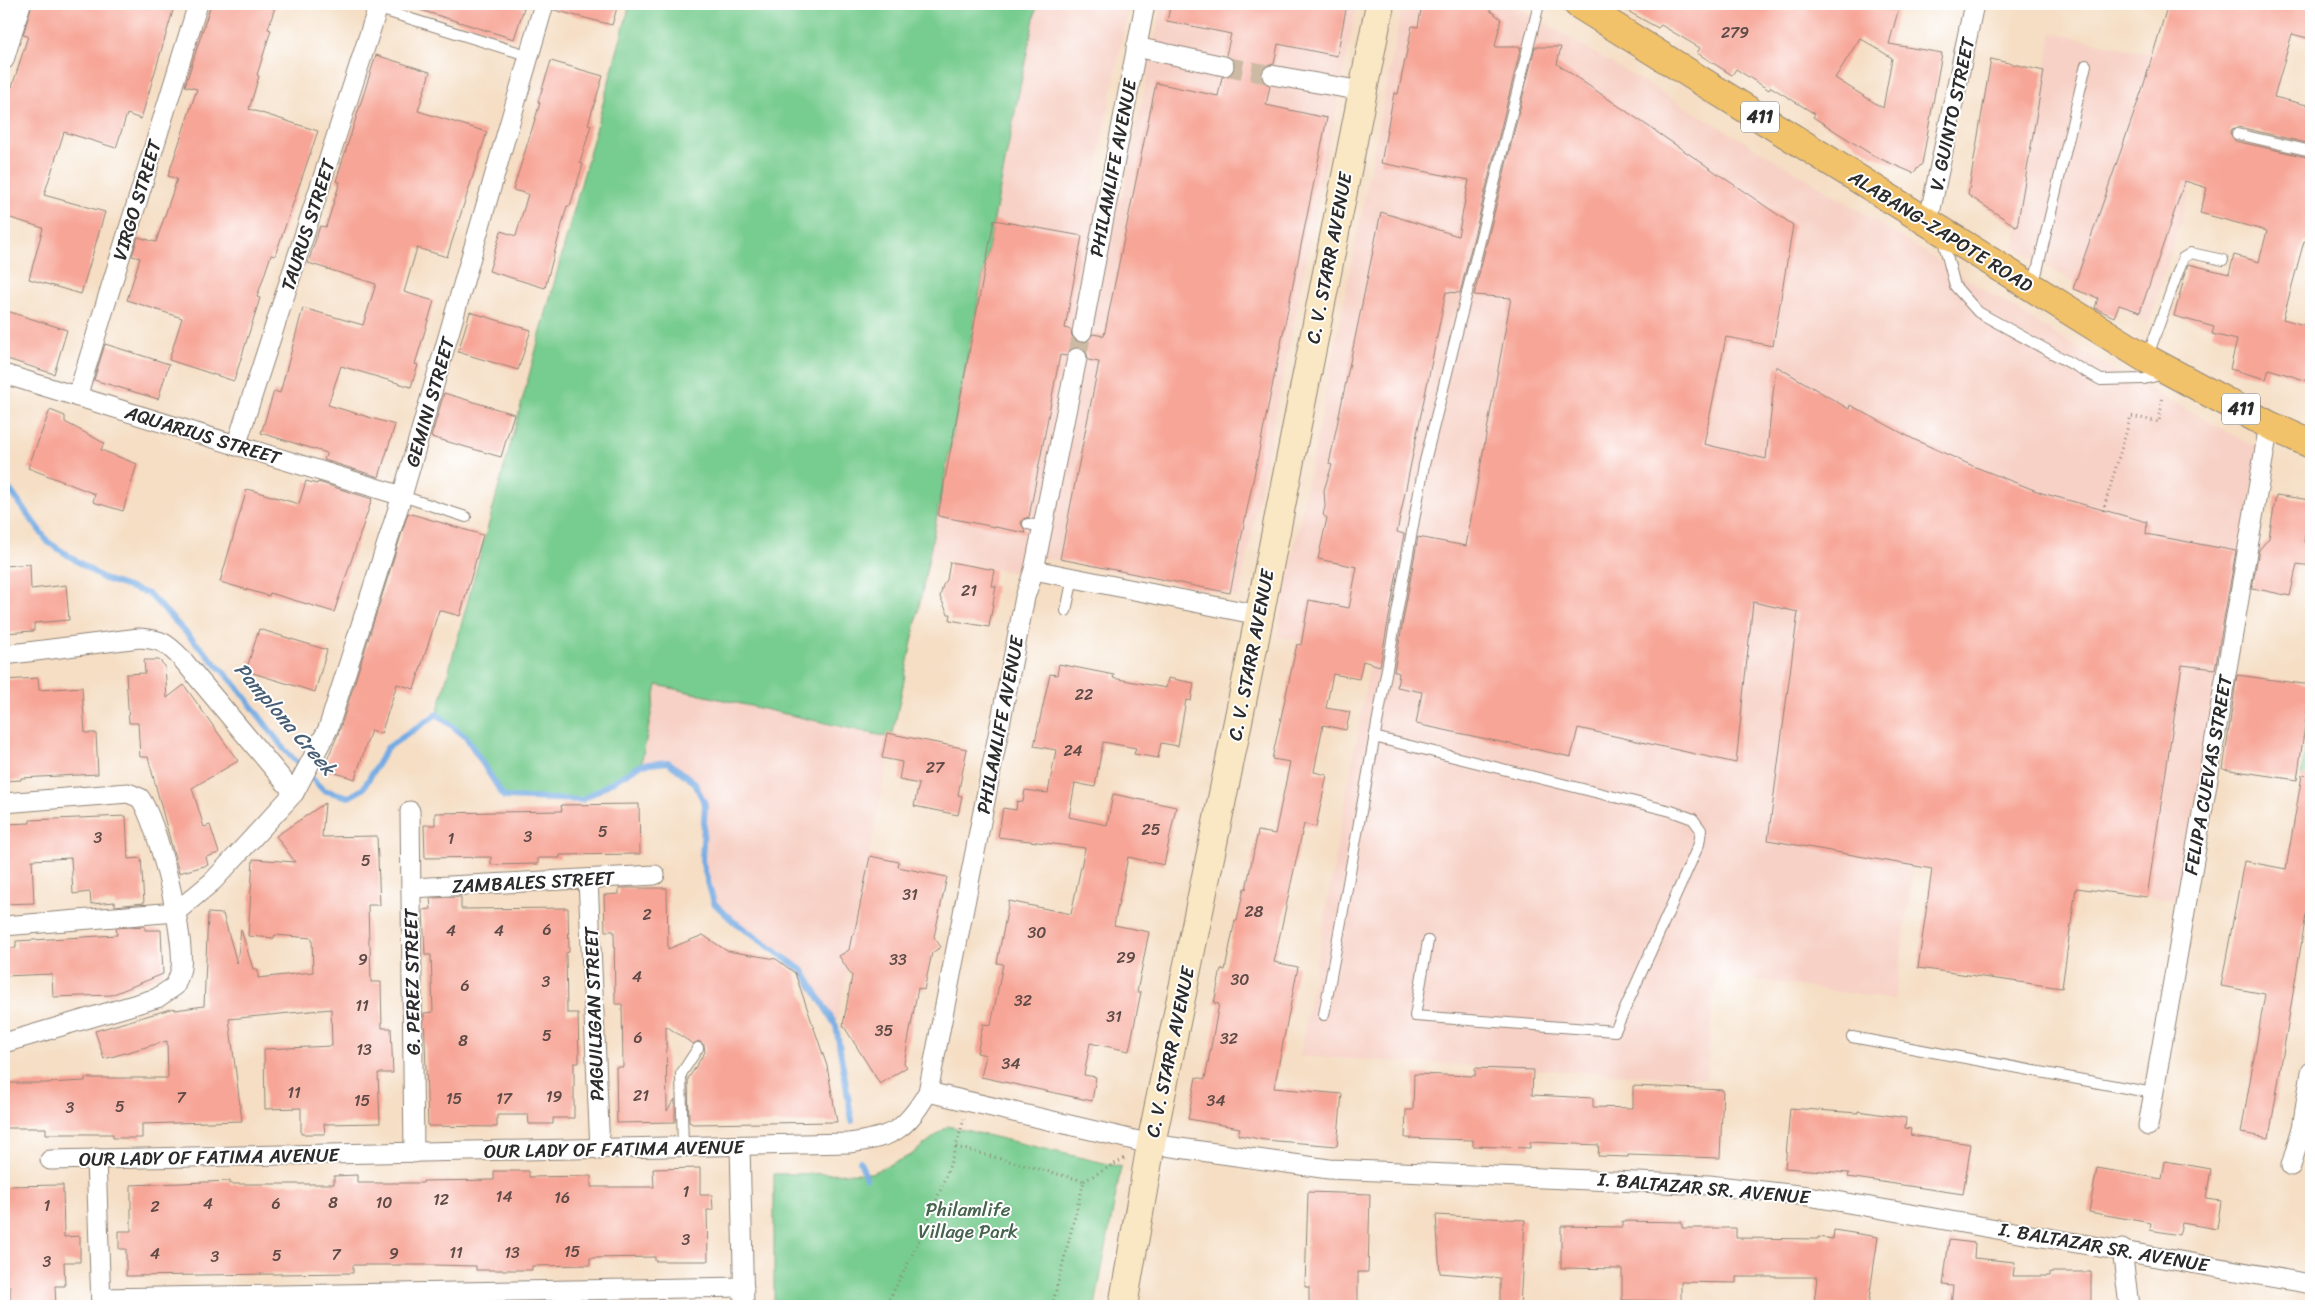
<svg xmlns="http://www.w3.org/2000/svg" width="2315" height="1310" font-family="Sriracha,sans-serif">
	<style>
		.built { fill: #f7d1c6 }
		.green { fill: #77cc8f; stroke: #517c5d }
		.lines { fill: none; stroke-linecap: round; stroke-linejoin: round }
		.stream { stroke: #74abe3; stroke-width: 6 }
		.building { fill: #f7a596; fill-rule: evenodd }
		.street-tunnel { stroke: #cdbaa5; stroke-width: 19; stroke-dasharray: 19 9; stroke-linecap: butt }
		.lane-casing { stroke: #908478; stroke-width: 12 }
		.street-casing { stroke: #908478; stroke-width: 21 }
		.secondary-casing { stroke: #908478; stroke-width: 30 }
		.highway-casing { stroke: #908478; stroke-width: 30 }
		.path { stroke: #908478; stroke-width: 3; stroke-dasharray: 1 4; stroke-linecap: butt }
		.lane { stroke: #fff; stroke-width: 10 }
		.street { stroke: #fff; stroke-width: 19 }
		.secondary { stroke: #fae7c3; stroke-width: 28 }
		.highway { stroke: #f2c26a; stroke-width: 28 }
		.labels { text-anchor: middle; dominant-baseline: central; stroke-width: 4; stroke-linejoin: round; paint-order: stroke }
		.number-label { font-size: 16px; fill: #5e4a46 }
		.shield { fill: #fff; stroke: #6b6b6b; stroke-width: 1 }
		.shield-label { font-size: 18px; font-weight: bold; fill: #2b2b2b }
		.street-label { font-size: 19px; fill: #2b2b2b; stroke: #fff }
		.park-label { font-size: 19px; fill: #46634e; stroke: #fff }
		.water-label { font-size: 20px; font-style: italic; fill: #485e75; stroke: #fff }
	</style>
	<rect width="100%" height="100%" fill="#fff"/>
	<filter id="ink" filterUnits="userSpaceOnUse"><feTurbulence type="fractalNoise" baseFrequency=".02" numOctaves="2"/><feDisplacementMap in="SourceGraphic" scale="10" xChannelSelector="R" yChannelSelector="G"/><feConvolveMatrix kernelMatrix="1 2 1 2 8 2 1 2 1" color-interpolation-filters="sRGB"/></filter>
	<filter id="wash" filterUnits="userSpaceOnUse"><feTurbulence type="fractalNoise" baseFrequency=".0096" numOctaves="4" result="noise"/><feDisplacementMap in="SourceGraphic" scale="20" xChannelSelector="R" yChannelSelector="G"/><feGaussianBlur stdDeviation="1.12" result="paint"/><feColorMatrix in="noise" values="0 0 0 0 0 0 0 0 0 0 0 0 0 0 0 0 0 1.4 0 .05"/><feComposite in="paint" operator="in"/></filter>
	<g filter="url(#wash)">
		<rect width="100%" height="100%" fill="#f5dec4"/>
		<!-- built -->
		<g class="built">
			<path d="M803,4H1129L1092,192L1122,198L1162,4H1357L1239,597L1026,554L1022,574L931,557L892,738L836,1026L803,971L733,921L714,903L702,861L705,804L694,782L668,762L641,765Z"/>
			<path d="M1403,4H1512L1821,187L2096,360L2259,449L2182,901L1914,867L1895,1000L1716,974L1706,1079L1300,1056L1370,663L1302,641L1277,636Z"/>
			<path d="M2052,33L2227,70L2149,324L2014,248Z"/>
		</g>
		<!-- green -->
		<g class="green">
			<path d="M630,4H1037C986,248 944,494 892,738L657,685L641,765L582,800L504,797L466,737L437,714Z"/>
			<path d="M2306,742L2311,743V779L2301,778Z"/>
			<path d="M948,1126L1121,1167L1095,1306H774V1174L871,1173L911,1155Z"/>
		</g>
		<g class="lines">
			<!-- stream -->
			<g class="stream">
				<path d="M4,482L48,542L104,579L149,594L235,684L284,749L323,790L349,797L363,789L387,748L437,714L466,737L504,797L582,800L641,765L668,762L694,782L705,804L702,861L714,903L733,921L803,971L836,1026L852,1121"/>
				<path d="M860,1161L866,1178"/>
			</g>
		</g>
		<g id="blocks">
			<!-- building -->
			<g class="building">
				<path d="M32,4H175L141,119L127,114L116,148L64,132L44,195L105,212L81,294L29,279L43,228L4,216V100L8,86L12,87L28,36L23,35Z"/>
				<path d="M211,4H276L268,29L271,30L257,75L259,76L249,109L318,131L275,256L271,255L257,297L260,298L234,381L169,360L182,318L127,300L140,258L132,256L138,237L156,242L177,179L168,176L197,89L185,86Z"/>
				<path d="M414,4H511L524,8L514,39L414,8Z"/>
				<path d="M555,4H618L612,25L554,10Z"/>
				<path d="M1171,4H1347L1337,56L1278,44L1274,64L1268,65L1261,73L1262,79L1270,86L1266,105L1327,118L1230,593L1060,559L1099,362L1088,360L1087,354L1080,347L1073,348L1066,356L1060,355L1029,517L1023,519L1021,523L1026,533L938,516L994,220L1082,236L1065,328L1071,330L1072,336L1079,343L1086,342L1093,334L1104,336L1156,83L1218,96L1222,77L1228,76L1235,69L1234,62L1226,55L1231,34L1167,21Z"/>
				<path d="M1422,4H1482L1501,19L1495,47H1521L1460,293L1446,292L1397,532L1404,534L1380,666L1363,661L1359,679L1333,674L1326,708L1350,712L1346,730L1323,725L1314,772L1327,775L1316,827L1304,824L1274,962L1298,967L1274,1088L1342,1094L1337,1146L1265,1140L1238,1135L1240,1128L1188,1119L1196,1077L1205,1079L1219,1004L1214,1003L1221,969L1225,970L1235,920L1237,921L1244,888L1246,889L1258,831L1275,834L1290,762L1272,759L1297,644L1301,645L1309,600L1349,608L1357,567L1318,559L1327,518L1323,515L1325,507L1324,490L1332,465L1329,464L1381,212L1458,236L1469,180L1381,163L1394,93L1398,94L1412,26L1418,27Z"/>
				<path d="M1615,4H1900L1889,44L1942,53L1922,164L1913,173L1874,156L1813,117L1815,114L1771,87L1769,90L1736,69L1732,75L1697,53L1700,48L1661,25L1658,28ZM1860,38L1892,58L1883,108L1835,78Z"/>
				<path d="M2168,4H2311V39L2292,34L2274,97L2311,106V144L2239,127L2232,129L2230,133L2235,141L2311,158V243L2304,241L2283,319L2311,327V382L2269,369L2266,379L2230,369L2237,340L2212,334L2214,327L2174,316L2188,264L2229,274L2234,255L2259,262L2267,231L2200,213L2207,188L2185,181L2140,312L2119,305L2114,317L2095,308L2098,298L2073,289L2143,87Z"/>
				<path d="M1535,47H1561L1557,64L1793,225L1773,346L1726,337L1704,444L1766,459L1776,366L1849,409L1850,405L1913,439L1973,466L2042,493L2147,522L2146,534L2236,551L2215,669L2182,665L2147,897L2076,888L2062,988L1918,968L1932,869L1768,840L1798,612L1753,602L1736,763L1578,728L1571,757L1416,724L1422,692L1397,687L1399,673L1394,671L1418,537L1466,546L1511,298L1474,295Z"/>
				<path d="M376,55L430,72L418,111L487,132L447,257L417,248L404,292L434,301L415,364L418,365L411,387L341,366L328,405L395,425L379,477L324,460L327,453L261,433L274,391L280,393L303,308L363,325L376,284L308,263L320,226L326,227L340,182L336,181Z"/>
				<path d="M1991,59L2044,71L2017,227L1968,195Z"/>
				<path d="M551,61L603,76L588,124L591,125L580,163L583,164L570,206H567L545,288L489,271L501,231L516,236L528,194L513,190L540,103L538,102Z"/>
				<path d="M7,311L67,330L54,374L4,358V321Z"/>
				<path d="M470,312L531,330L518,370L458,352Z"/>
				<path d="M105,344L169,364L158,399L94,380Z"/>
				<path d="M444,393L514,414L501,457L431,437Z"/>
				<path d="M50,410L65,416V422L104,443L101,450L137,464L123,511L93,502L95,494L28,468Z"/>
				<path d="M306,481L317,484L318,482L372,499L334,612L270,593L269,596L220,582L247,489L299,504Z"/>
				<path d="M2276,495L2310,500L2304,542L2311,543V566L2297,564L2290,596L2252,588L2259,550L2269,538Z"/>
				<path d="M408,513L483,535L460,616L439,610L414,689L397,684L381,734L371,730L355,779L323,769L339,732Z"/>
				<path d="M950,562L995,570L992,586H996L989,627L950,620L951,614H948L940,597L943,585L947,580Z"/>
				<path d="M30,564L31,589L66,585L69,620L34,623V631L4,633V566Z"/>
				<path d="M259,629L327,650L315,692L246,671Z"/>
				<path d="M144,660H159L165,666L167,698L184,685L238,761L192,788L204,827L210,825L219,853L206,857L208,865L179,873L148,757H140L138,723H129L126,674L145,673Z"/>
				<path d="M1059,664L1114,675L1113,678L1166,688L1168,678L1194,683L1191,701L1186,700L1178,746L1161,743L1158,758L1134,754L1136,748L1103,742L1095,787L1075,783L1069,817L1107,825L1113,794L1176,807L1164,865L1128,857L1114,925L1149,932L1137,992H1141L1129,1051L1090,1043L1084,1075L1096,1077L1092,1101L981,1077L986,1055L977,1053L983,1024L991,1025L1003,964L997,963L1009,901L1071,914L1085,848L998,837L1003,808L1016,810L1017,801L1023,802L1025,790L1048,793L1056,750L1034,746L1050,674L1057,675Z"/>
				<path d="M2237,675L2311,685L2297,780L2223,769Z"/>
				<path d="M38,678L39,690L82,687L85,733H96L98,774L21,778V780L4,781V680Z"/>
				<path d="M887,733L967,749L958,795L962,796L958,815L914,806L919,784L899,780L902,762L882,758Z"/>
				<path d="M2302,775L2311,776V885L2269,1138L2241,1133L2265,994L2221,986L2244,861L2286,869Z"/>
				<path d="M325,803L322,837L377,836L380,905H368L369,945H370L371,982H381L382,1028H391L393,1073H378L380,1123L324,1124L325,1134H301V1108L265,1109L264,1049L332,1046L331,1009L229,1019L242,1121L142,1124V1138H113V1134H46V1128H4V1083H46L85,1081V1078H168L167,1041L104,1059L95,1031L174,1008L175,1010L204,1006L208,913L223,914L237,963L241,929L253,969H258V978L313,972L312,938L275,935L274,938L248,936L253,859L295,862L276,836Z"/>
				<path d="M639,804L640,854L560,855V858H538V864L491,865V857L425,858L424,825H435V813L562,811L561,805Z"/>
				<path d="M126,816L128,859L141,858L144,903L115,906V902L91,904L90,892L73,894L71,858L32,860L34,903L4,904V824L30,823V820Z"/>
				<path d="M870,856L899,862L898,867L947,877L934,937L941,947L932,953L924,990L918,988L904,1063L907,1067L880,1084L843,1025L852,976L839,956L849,950L852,935H854Z"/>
				<path d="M619,888H667L668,949L703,935L727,951L776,959L795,973L827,1066L837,1122L693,1124L689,1122L688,1079L705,1052L704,1045L699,1041L693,1044L666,1026L667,1111L675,1099V1122L617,1123L616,1067H623L622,1004H615L614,931H605L604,895L619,894Z"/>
				<path d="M461,897V909L568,908L569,952L566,953L567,1013H578L579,1063H574V1118H553V1124H529L528,1115H497V1127L428,1126L424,1013L433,1012L431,955H425L423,910L431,909L430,898Z"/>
				<path d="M145,926V930H161L163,974L111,995L53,997L52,974L4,976V948H16V941L117,935L116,928Z"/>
				<path d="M1475,1068L1533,1070L1532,1095L1593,1098V1107L1633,1108V1086L1723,1090L1720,1158L1628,1155V1157L1598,1156L1599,1145L1530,1142V1148L1473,1146V1140L1405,1138L1406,1110H1413L1414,1074L1475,1076Z"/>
				<path d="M1790,1108L1858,1113V1111L1906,1118L1905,1128L1911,1129L1910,1135L1971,1144L1963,1194L1848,1177L1849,1173L1785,1168Z"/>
				<path d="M2165,1161L2211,1169L2206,1199L2221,1201L2217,1229L2182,1223L2179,1235L2150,1230L2151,1223L2089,1212L2097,1168L2162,1179Z"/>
				<path d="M700,1168V1195H712L713,1210H707L708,1261H655V1257L590,1258V1265L532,1266V1270H476V1266L433,1265H353V1273L126,1276V1249H119V1231H131V1185L230,1181V1184H334V1176L357,1175V1183H423V1181L494,1180V1171H529V1177L591,1176V1187H654L653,1169Z"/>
				<path d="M63,1185L64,1237L80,1236V1262H64L65,1286H55L56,1306H10V1286H6L5,1186Z"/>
				<path d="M1308,1192L1370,1194L1368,1272H1358V1306H1309V1287H1305Z"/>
				<path d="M1436,1215L1525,1220L1520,1306H1500V1278L1440,1273Z"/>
				<path d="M1622,1221L1682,1222V1228H1736V1238L1818,1239V1237L1833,1239L1834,1230L1878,1237L1868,1306L1814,1304L1817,1277H1736V1283L1681,1282V1301L1622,1300V1269L1561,1268V1226L1622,1227Z"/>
				<path d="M1949,1240L1975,1243L1974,1258L2015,1262L2013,1276H2050V1272H2091V1306H1951L1953,1286L1943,1285Z"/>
			</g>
		</g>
	</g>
	<g filter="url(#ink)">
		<use href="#blocks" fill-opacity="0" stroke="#908478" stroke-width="1"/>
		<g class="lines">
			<!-- street-tunnel -->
			<g class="street-tunnel">
				<path d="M1224,66L1272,75"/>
				<path d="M1077,358L1082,332"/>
			</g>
			<!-- lane casing -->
			<g class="lane-casing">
				<g id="lane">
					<path d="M363,4L530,56"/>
					<path d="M2237,134L2311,151"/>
					<path d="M1942,236L1955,286L1978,312L2101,380L2144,379L2164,374"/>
					<path d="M2030,286L2036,275L2086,65"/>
					<path d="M2147,358L2183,258L2191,253L2223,260"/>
					<path d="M402,496L466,517"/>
					<path d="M1028,524L1043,527"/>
					<path d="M1066,611L1073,577"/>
					<path d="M1374,737L1671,811L1693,819L1701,830L1699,844L1615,1031L1415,1016L1428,941"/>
					<path d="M1324,1015L1424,465L1539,4"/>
					<path d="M1852,1037L2153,1093"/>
					<path d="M683,1148L681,1074L698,1048"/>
				</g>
			</g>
			<!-- street casing -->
			<g class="street-casing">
				<g id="street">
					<path d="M1136,47L1224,66"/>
					<path d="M4,60L21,4"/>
					<path d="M1272,75L1362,91"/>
					<path d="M1928,223L1974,4"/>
					<path d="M1082,332L1145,4"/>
					<path d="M4,374L402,496"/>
					<path d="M77,397L198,4"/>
					<path d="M236,446L379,4"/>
					<path d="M1034,570L1259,615"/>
					<path d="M4,655L139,638C161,639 167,643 182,659L294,793"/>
					<path d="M4,803L128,793L140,798C158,824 185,935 181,968C180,974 177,981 175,986L157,998L4,1043"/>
					<path d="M410,811L414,1153"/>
					<path d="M588,879L600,1150"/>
					<path d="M411,888L655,875"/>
					<path d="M4,926L176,912L213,881L294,793L328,729L402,496L544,4"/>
					<path d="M928,1092L1151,1144L1329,1169L1709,1185L1808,1196L2311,1284"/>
					<path d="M2148,1126L2269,425"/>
					<path d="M740,1146L744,1306"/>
					<path d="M96,1158L101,1306"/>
					<path d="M50,1160L849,1143C893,1137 905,1131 928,1092L1025,597L1034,570L1077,358"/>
					<path d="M2291,1166L2302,1128L2311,1072"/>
					<path d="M2122,1249L2129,1306"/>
					<path d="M101,1298L744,1287"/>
				</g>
			</g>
			<!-- secondary casing -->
			<g class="secondary-casing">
				<path id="secondary" d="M1123,1306L1151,1144L1251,658L1380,4"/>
			</g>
			<!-- highway casing -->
			<g class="highway-casing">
				<path id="highway" d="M1578,4L2147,359L2269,425L2311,444"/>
			</g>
			<!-- path -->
			<g class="path">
				<path d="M2103,511L2131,416L2159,422L2163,395"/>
				<path d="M956,1147L1084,1181L1052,1306"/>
				<path d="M1084,1181L1125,1158"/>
				<path d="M882,1306L888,1301C920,1243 946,1184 964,1119"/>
			</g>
			<!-- lane -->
			<use href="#lane" class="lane"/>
			<!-- street -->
			<use href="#street" class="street"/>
			<!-- secondary -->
			<use href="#secondary" class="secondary"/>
			<!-- highway -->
			<use href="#highway" class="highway"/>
		</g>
	</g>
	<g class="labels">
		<!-- number labels -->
		<g class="number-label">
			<text x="1735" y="32">279</text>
			<text x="969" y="590">21</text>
			<text x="1084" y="694">22</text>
			<text x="1073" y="750">24</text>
			<text x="935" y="767">27</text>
			<text x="1151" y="829">25</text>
			<text x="603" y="831">5</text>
			<text x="528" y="836">3</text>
			<text x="98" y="837">3</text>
			<text x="451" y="838">1</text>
			<text x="366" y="860">5</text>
			<text x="910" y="894">31</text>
			<text x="1254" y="911">28</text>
			<text x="647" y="914">2</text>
			<text x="547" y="929">6</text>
			<text x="451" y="930">4</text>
			<text x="499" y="930">4</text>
			<text x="1037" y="932">30</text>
			<text x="1126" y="957">29</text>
			<text x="363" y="959">9</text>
			<text x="898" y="959">33</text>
			<text x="637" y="976">4</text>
			<text x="1240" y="979">30</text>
			<text x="546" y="981">3</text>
			<text x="465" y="985">6</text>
			<text x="1023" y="1000">32</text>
			<text x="362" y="1005">11</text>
			<text x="1114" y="1016">31</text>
			<text x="884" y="1030">35</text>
			<text x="547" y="1035">5</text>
			<text x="638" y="1037">6</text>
			<text x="1229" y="1038">32</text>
			<text x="463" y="1040">8</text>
			<text x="364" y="1049">13</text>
			<text x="1011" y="1063">34</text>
			<text x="294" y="1092">11</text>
			<text x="641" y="1095">21</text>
			<text x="554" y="1096">19</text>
			<text x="181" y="1097">7</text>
			<text x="454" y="1098">15</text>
			<text x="504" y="1098">17</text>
			<text x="362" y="1100">15</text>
			<text x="1216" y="1100">34</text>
			<text x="120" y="1106">5</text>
			<text x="70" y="1107">3</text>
			<text x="686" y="1191">1</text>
			<text x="504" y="1196">14</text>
			<text x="562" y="1197">16</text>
			<text x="441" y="1199">12</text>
			<text x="333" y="1202">8</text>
			<text x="384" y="1202">10</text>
			<text x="208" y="1203">4</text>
			<text x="276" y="1203">6</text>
			<text x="47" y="1205">1</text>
			<text x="155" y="1206">2</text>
			<text x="686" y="1239">3</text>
			<text x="572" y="1251">15</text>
			<text x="456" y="1252">11</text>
			<text x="512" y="1252">13</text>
			<text x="155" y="1253">4</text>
			<text x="394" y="1253">9</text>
			<text x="336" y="1254">7</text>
			<text x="277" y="1255">5</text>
			<text x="215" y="1256">3</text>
			<text x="47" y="1261">3</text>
		</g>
		<!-- shield labels -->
		<g class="shield">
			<rect x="1741" y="101.5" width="38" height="31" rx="4"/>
			<rect x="2222" y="393.5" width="38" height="31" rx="4"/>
		</g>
		<g class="shield-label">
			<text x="1760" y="117">411</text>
			<text x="2241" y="409">411</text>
		</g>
		<!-- street labels -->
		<g class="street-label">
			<text transform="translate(1952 114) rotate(-78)">V. GUINTO STREET</text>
			<text transform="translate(1113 168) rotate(-79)">PHILAMLIFE AVENUE</text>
			<text transform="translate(137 200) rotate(-73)">VIRGO STREET</text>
			<text transform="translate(308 225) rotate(-72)">TAURUS STREET</text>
			<text transform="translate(1941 231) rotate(32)">ALABANG-ZAPOTE ROAD</text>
			<text transform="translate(1329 258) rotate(-79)">C. V. STARR AVENUE</text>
			<text transform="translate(430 402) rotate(-74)">GEMINI STREET</text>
			<text transform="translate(203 435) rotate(17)">AQUARIUS STREET</text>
			<text transform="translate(1251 655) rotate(-79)">C. V. STARR AVENUE</text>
			<text transform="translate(1000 725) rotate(-79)">PHILAMLIFE AVENUE</text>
			<text transform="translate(2208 775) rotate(-80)">FELIPA CUEVAS STREET</text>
			<text transform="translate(533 882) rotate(-3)">ZAMBALES STREET</text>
			<text transform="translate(412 982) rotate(-91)">G. PEREZ STREET</text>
			<text transform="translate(594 1014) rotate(-92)">PAGUILIGAN STREET</text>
			<text transform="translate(1170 1052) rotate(-78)">C. V. STARR AVENUE</text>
			<text transform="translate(614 1149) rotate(-1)">OUR LADY OF FATIMA AVENUE</text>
			<text transform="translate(209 1157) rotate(-1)">OUR LADY OF FATIMA AVENUE</text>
			<text transform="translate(1704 1188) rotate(5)">I. BALTAZAR SR. AVENUE</text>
			<text transform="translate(2104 1247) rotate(10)">I. BALTAZAR SR. AVENUE</text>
		</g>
		<!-- park labels -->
		<g class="park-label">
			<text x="968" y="1209">Philamlife<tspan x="968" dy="22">Village Park</tspan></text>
		</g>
		<!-- water labels -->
		<g class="water-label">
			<text transform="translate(285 719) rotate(49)">Pamplona Creek</text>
		</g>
	</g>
	<!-- margin -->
	<rect width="2315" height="1310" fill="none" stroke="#fff" stroke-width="20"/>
</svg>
